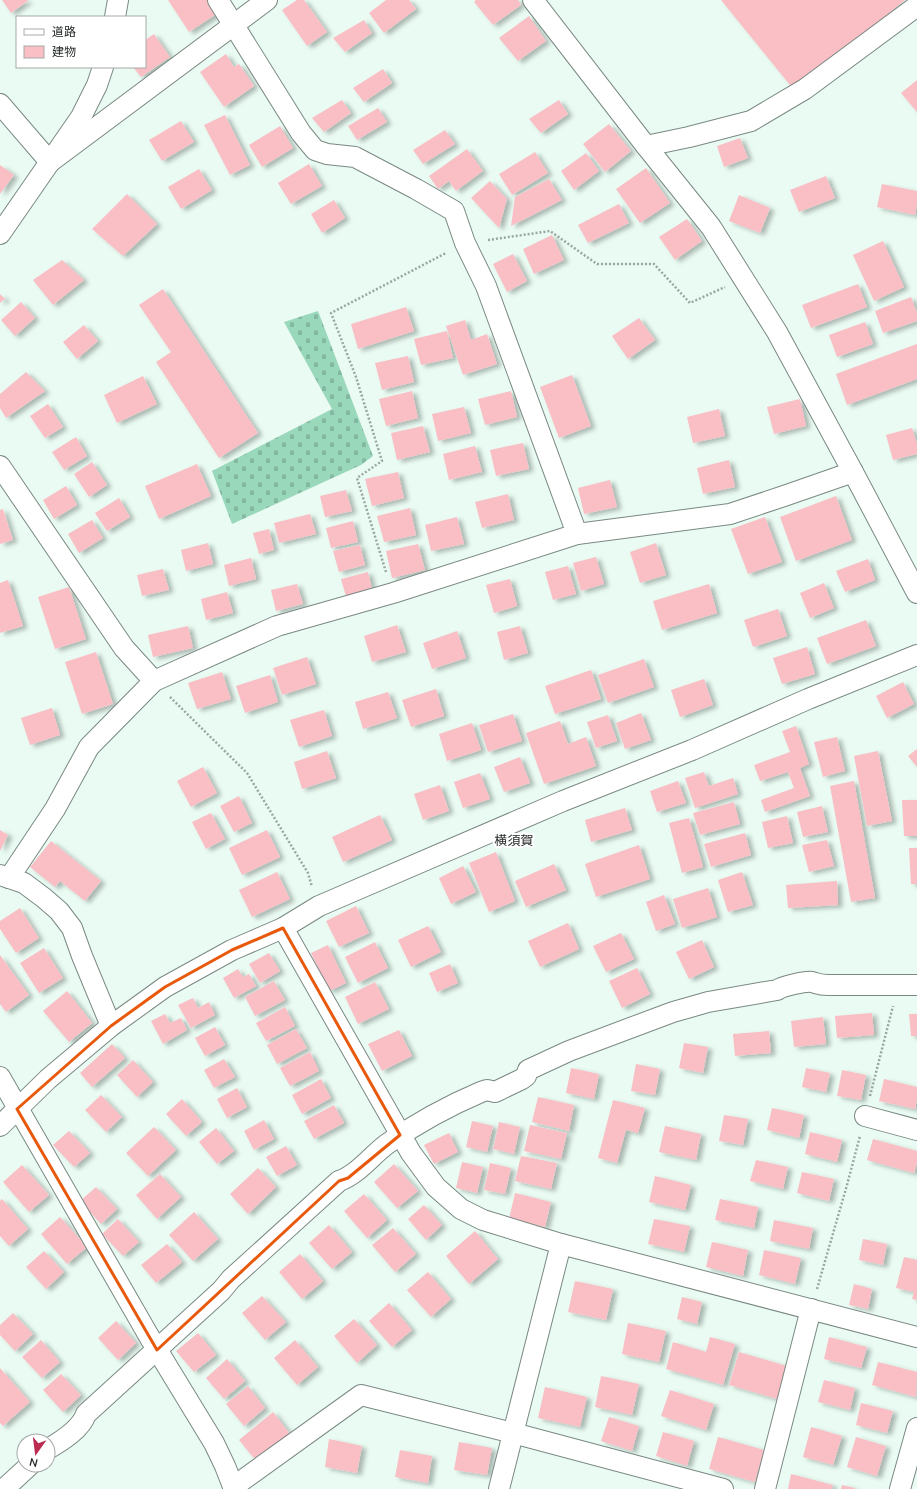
<svg xmlns="http://www.w3.org/2000/svg" width="917" height="1489" font-family="'Nunito Sans','Noto Sans JP',sans-serif">
	<style>
		.cemetery { fill: url(#cemetery-stones) }
		.building { fill: #fabec5; filter: url(#shadow) }
		.lines { fill: none; stroke-linecap: round; stroke-linejoin: round }
		.minor-casing { stroke: #7a8982; stroke-width: 22 }
		.path { stroke: #9aa7a1; stroke-width: 2.5; stroke-dasharray: 2 2; stroke-linecap: butt }
		.minor { stroke: #fff; stroke-width: 20 }
		.marked { fill: none; stroke: #e8590c; stroke-width: 3; stroke-linejoin: round }
		.labels { text-anchor: middle; dominant-baseline: central; stroke-width: 4; stroke-linejoin: round; paint-order: stroke }
		.neighbourhood-label { font-size: 13px; fill: #232926; stroke: #fff }
	</style>
	<defs>
		<pattern id="cemetery-stones" width="16" height="16" patternUnits="userSpaceOnUse"><rect width="16" height="16" fill="#9ad8bc"/><path d="M2 7V4a2 2 0 0 1 4 0v3zM10 15v-3a2 2 0 0 1 4 0v3z" fill="#84b9a1"/></pattern>
		<filter id="shadow"><feDropShadow dx="4.5" dy="2.5" stdDeviation="2" flood-color="#0004"/></filter>
	</defs>
	<rect width="100%" height="100%" fill="#e9fbf2"/>
	<!-- cemetery -->
	<path class="cemetery" d="M318,311L373,456L361,465L232,524L212,471L332,409L284,322Z"/>
	<!-- building -->
	<g class="building">
		<path d="M2,0H29L11,13Z"/>
		<path d="M168,0H210L218,13L189,32Z"/>
		<path d="M297,0H304L327,32L307,46L282,10Z"/>
		<path d="M386,0H409L416,9L384,33L369,13Z"/>
		<path d="M476,0H518L521,5L493,25L474,2Z"/>
		<path d="M721,0H905L794,90Z"/>
		<path d="M529,16L546,41L518,61L499,38Z"/>
		<path d="M364,20L372,33L345,52L333,38Z"/>
		<path d="M154,34L170,57L141,77L133,67H145V40Z"/>
		<path d="M226,54L234,67L239,64L254,86L224,107L200,72Z"/>
		<path d="M383,69L392,83L364,102L353,88Z"/>
		<path d="M917,80V112L901,93Z"/>
		<path d="M342,100L351,113L324,132L312,118Z"/>
		<path d="M559,100L568,114L541,133L529,119Z"/>
		<path d="M378,108L387,122L357,140L348,126Z"/>
		<path d="M225,115L250,165L230,175L204,125Z"/>
		<path d="M181,121L194,142L162,161L149,140Z"/>
		<path d="M609,124L631,151L605,172L583,144Z"/>
		<path d="M280,126L293,148L262,167L249,145Z"/>
		<path d="M445,130L455,144L423,164L413,150Z"/>
		<path d="M740,138L748,158L724,167L717,146Z"/>
		<path d="M467,149L483,171L456,191L449,181L438,189L429,176Z"/>
		<path d="M535,152L548,173L512,195L499,174Z"/>
		<path d="M586,153L599,171L574,190L561,171Z"/>
		<path d="M309,164L322,186L291,204L278,183Z"/>
		<path d="M0,165L14,175L0,194Z"/>
		<path d="M646,168L670,203L640,223L616,189Z"/>
		<path d="M199,169L212,190L181,209L168,187Z"/>
		<path d="M826,176L835,198L799,212L790,190Z"/>
		<path d="M549,179L562,200L511,226L515,197Z"/>
		<path d="M490,181L507,199L499,228L471,198Z"/>
		<path d="M882,184L917,191V204L915,215L877,207Z"/>
		<path d="M127,194L157,224L123,256L92,229Z"/>
		<path d="M739,195L770,208L760,233L729,221Z"/>
		<path d="M334,200L345,218L322,233L311,214Z"/>
		<path d="M619,204L629,223L588,243L578,225Z"/>
		<path d="M687,219L702,241L675,260L659,237Z"/>
		<path d="M552,235L564,260L534,274L523,249Z"/>
		<path d="M883,241L904,287L874,301L853,255Z"/>
		<path d="M513,254L527,281L507,292L493,264Z"/>
		<path d="M62,260L84,280L53,305L33,280Z"/>
		<path d="M858,284L867,307L811,328L802,305Z"/>
		<path d="M163,289L258,433L219,458L156,362L171,352L139,305Z"/>
		<path d="M0,294L5,299L0,303Z"/>
		<path d="M911,297L917,313V321L883,333L875,311Z"/>
		<path d="M21,302L35,318L15,336L1,320Z"/>
		<path d="M406,307L414,331L358,349L351,324Z"/>
		<path d="M639,318L655,340L628,359L612,336Z"/>
		<path d="M465,320L471,340L487,334L497,364L463,375L446,326Z"/>
		<path d="M865,322L873,344L837,357L829,335Z"/>
		<path d="M84,325L98,341L77,359L63,342Z"/>
		<path d="M447,331L453,358L421,365L414,339Z"/>
		<path d="M917,344V379L847,405L836,374Z"/>
		<path d="M408,356L414,382L382,390L375,363Z"/>
		<path d="M26,372L45,391L6,418L0,408V394Z"/>
		<path d="M572,375L591,426L559,438L540,387Z"/>
		<path d="M143,376L157,404L117,423L104,395Z"/>
		<path d="M412,391L418,418L386,426L379,399Z"/>
		<path d="M511,391L517,417L485,425L478,399Z"/>
		<path d="M800,399L806,426L774,434L767,407Z"/>
		<path d="M48,404L63,427L45,438L30,416Z"/>
		<path d="M464,407L471,433L438,441L432,414Z"/>
		<path d="M719,409L725,436L693,443L687,417Z"/>
		<path d="M423,426L430,452L397,460L391,433Z"/>
		<path d="M912,428L917,444V454L893,460L886,435Z"/>
		<path d="M76,437L87,456L64,470L52,452Z"/>
		<path d="M523,443L529,469L496,476L490,450Z"/>
		<path d="M475,446L482,472L449,480L443,454Z"/>
		<path d="M729,460L735,487L703,494L697,468Z"/>
		<path d="M92,462L107,485L89,497L74,474Z"/>
		<path d="M197,464L211,496L159,519L145,486Z"/>
		<path d="M398,472L404,498L372,506L365,479Z"/>
		<path d="M610,480L617,507L584,514L578,488Z"/>
		<path d="M66,486L77,505L54,519L43,500Z"/>
		<path d="M346,490L352,511L325,517L320,496Z"/>
		<path d="M508,494L514,520L482,528L475,502Z"/>
		<path d="M836,496L852,540L796,561L780,517Z"/>
		<path d="M119,498L130,517L107,531L95,513Z"/>
		<path d="M410,508L416,535L384,542L377,516Z"/>
		<path d="M3,509L13,540L0,544V510Z"/>
		<path d="M310,514L316,534L279,543L274,523Z"/>
		<path d="M457,517L464,544L431,551L425,525Z"/>
		<path d="M765,517L782,562L748,574L731,529Z"/>
		<path d="M92,520L103,538L79,553L68,534Z"/>
		<path d="M353,521L358,542L331,548L326,528Z"/>
		<path d="M269,529L274,550L259,554L253,533Z"/>
		<path d="M208,543L213,564L186,571L181,550Z"/>
		<path d="M656,543L666,575L640,583L630,552Z"/>
		<path d="M418,544L425,570L392,578L386,551Z"/>
		<path d="M360,545L365,565L339,572L333,551Z"/>
		<path d="M596,557L604,584L581,591L573,563Z"/>
		<path d="M251,558L256,579L229,586L224,565Z"/>
		<path d="M868,559L875,580L845,592L836,571Z"/>
		<path d="M568,566L576,594L553,600L545,572Z"/>
		<path d="M163,569L169,590L142,596L137,575Z"/>
		<path d="M368,572L373,593L347,600L341,579Z"/>
		<path d="M510,579L517,606L494,613L486,585Z"/>
		<path d="M8,580L23,626L0,633V583Z"/>
		<path d="M824,583L834,608L810,618L800,593Z"/>
		<path d="M297,584L303,604L276,611L271,590Z"/>
		<path d="M709,584L717,613L662,630L653,601Z"/>
		<path d="M69,587L86,639L55,649L38,597Z"/>
		<path d="M227,592L233,613L206,620L201,599Z"/>
		<path d="M778,609L787,636L753,647L744,620Z"/>
		<path d="M866,620L876,646L827,664L817,638Z"/>
		<path d="M397,625L406,652L372,662L364,636Z"/>
		<path d="M188,626L193,648L153,657L148,635Z"/>
		<path d="M520,626L528,653L504,660L497,632Z"/>
		<path d="M457,631L466,658L432,669L423,643Z"/>
		<path d="M807,647L815,674L782,684L773,658Z"/>
		<path d="M96,652L113,704L82,714L65,662Z"/>
		<path d="M307,657L316,684L282,695L273,668Z"/>
		<path d="M644,659L654,687L608,703L598,675Z"/>
		<path d="M591,670L601,699L555,714L545,686Z"/>
		<path d="M222,672L231,699L197,709L188,683Z"/>
		<path d="M270,675L278,702L245,713L236,686Z"/>
		<path d="M704,679L713,705L680,717L671,690Z"/>
		<path d="M903,682L914,704L887,718L876,696Z"/>
		<path d="M436,689L444,716L411,727L402,700Z"/>
		<path d="M388,692L397,718L363,729L355,702Z"/>
		<path d="M52,708L60,735L30,745L21,718Z"/>
		<path d="M324,710L332,736L299,747L290,720Z"/>
		<path d="M641,713L651,740L625,749L616,723Z"/>
		<path d="M513,714L522,741L488,752L479,725Z"/>
		<path d="M608,715L617,741L596,748L587,722Z"/>
		<path d="M560,721L568,744L586,737L596,766L544,784L526,733Z"/>
		<path d="M472,723L481,750L447,761L439,734Z"/>
		<path d="M796,726L809,764L800,768L810,796L765,812L761,800L794,788L788,772L760,781L754,765L790,752L782,731Z"/>
		<path d="M837,737L845,771L823,777L814,742Z"/>
		<path d="M917,749V767L908,756Z"/>
		<path d="M327,751L336,778L302,789L294,762Z"/>
		<path d="M878,751L892,821L867,826L854,756Z"/>
		<path d="M520,757L530,783L504,792L494,767Z"/>
		<path d="M203,767L217,793L191,807L177,781Z"/>
		<path d="M704,772L709,786L733,778L738,794L695,808L685,778Z"/>
		<path d="M480,773L490,799L463,808L454,782Z"/>
		<path d="M678,781L686,803L657,812L650,791Z"/>
		<path d="M854,781L875,898L851,902L830,786Z"/>
		<path d="M440,785L449,811L423,820L414,794Z"/>
		<path d="M239,796L252,823L234,832L220,806Z"/>
		<path d="M902,800H917V836H904Z"/>
		<path d="M734,802L740,824L700,835L693,813Z"/>
		<path d="M822,806L828,832L803,837L797,812Z"/>
		<path d="M625,808L632,830L591,842L585,820Z"/>
		<path d="M211,813L225,839L206,849L192,822Z"/>
		<path d="M380,815L392,840L343,862L332,837Z"/>
		<path d="M787,816L793,843L768,848L762,822Z"/>
		<path d="M689,818L703,867L682,873L669,823Z"/>
		<path d="M0,830L8,835L0,851Z"/>
		<path d="M267,830L280,857L242,875L229,848Z"/>
		<path d="M745,833L751,855L711,867L704,844Z"/>
		<path d="M827,840L834,866L809,872L802,845Z"/>
		<path d="M51,841L101,881L85,901L60,881L55,887L30,867Z"/>
		<path d="M639,845L650,879L596,897L585,864Z"/>
		<path d="M909,848H917V884H911Z"/>
		<path d="M496,852L515,901L489,912L469,863Z"/>
		<path d="M554,864L566,890L526,907L515,881Z"/>
		<path d="M463,866L476,892L451,904L439,878Z"/>
		<path d="M277,872L290,899L252,917L239,890Z"/>
		<path d="M742,872L753,905L728,912L718,880Z"/>
		<path d="M837,881L838,905L788,908L786,885Z"/>
		<path d="M708,888L717,917L682,928L673,899Z"/>
		<path d="M664,895L675,924L656,931L646,902Z"/>
		<path d="M356,906L369,933L339,947L326,921Z"/>
		<path d="M20,908L39,938L16,953L0,929V921Z"/>
		<path d="M568,923L579,949L540,967L528,941Z"/>
		<path d="M428,926L441,952L411,967L398,940Z"/>
		<path d="M621,933L634,959L606,972L593,946Z"/>
		<path d="M702,940L714,967L689,979L676,952Z"/>
		<path d="M375,942L388,968L358,983L345,957Z"/>
		<path d="M328,945L346,983L329,991L311,953Z"/>
		<path d="M44,948L63,978L39,993L20,963Z"/>
		<path d="M269,953L280,971L260,983L249,964Z"/>
		<path d="M0,955L29,995L6,1012L0,1004Z"/>
		<path d="M450,964L458,983L437,992L429,973Z"/>
		<path d="M637,968L650,994L622,1008L609,981Z"/>
		<path d="M238,969L243,977L249,974L256,986L234,998L223,978Z"/>
		<path d="M274,981L285,1000L255,1016L245,997Z"/>
		<path d="M375,982L389,1009L358,1024L345,997Z"/>
		<path d="M67,991L92,1023L69,1042L43,1011Z"/>
		<path d="M193,998L198,1008L209,1002L215,1015L191,1028L178,1005Z"/>
		<path d="M285,1007L295,1026L266,1041L256,1023Z"/>
		<path d="M872,1013L874,1035L837,1038L835,1016Z"/>
		<path d="M165,1014L170,1023L181,1018L187,1030L163,1044L151,1021Z"/>
		<path d="M909,1014H917V1036H911Z"/>
		<path d="M823,1017L826,1044L794,1047L791,1021Z"/>
		<path d="M215,1027L225,1045L205,1056L195,1038Z"/>
		<path d="M296,1029L307,1048L277,1064L267,1045Z"/>
		<path d="M399,1030L412,1056L382,1071L368,1044Z"/>
		<path d="M769,1031L771,1053L735,1056L733,1034Z"/>
		<path d="M684,1043L708,1047L703,1073L679,1068Z"/>
		<path d="M112,1044L125,1058L92,1087L80,1073Z"/>
		<path d="M310,1052L319,1071L290,1086L280,1068Z"/>
		<path d="M224,1059L235,1077L214,1088L204,1070Z"/>
		<path d="M133,1060L153,1082L137,1097L117,1075Z"/>
		<path d="M636,1064L660,1069L655,1095L631,1091Z"/>
		<path d="M571,1068L599,1074L594,1099L566,1093Z"/>
		<path d="M806,1068L830,1073L826,1092L802,1087Z"/>
		<path d="M842,1070L866,1075L861,1100L837,1096Z"/>
		<path d="M321,1079L331,1098L302,1114L292,1095Z"/>
		<path d="M884,1079L917,1087V1099L915,1109L879,1101Z"/>
		<path d="M237,1088L247,1107L227,1118L217,1099Z"/>
		<path d="M101,1095L122,1117L106,1132L85,1110Z"/>
		<path d="M538,1097L574,1105L569,1131L532,1122Z"/>
		<path d="M182,1099L202,1122L186,1136L166,1114Z"/>
		<path d="M613,1100L645,1108L638,1133L626,1130L617,1163L598,1158Z"/>
		<path d="M334,1105L344,1123L314,1139L304,1121Z"/>
		<path d="M772,1108L804,1115L799,1138L767,1130Z"/>
		<path d="M724,1115L748,1119L743,1145L719,1141Z"/>
		<path d="M264,1120L274,1139L254,1150L244,1131Z"/>
		<path d="M472,1121L493,1126L487,1152L466,1147Z"/>
		<path d="M499,1122L520,1127L514,1154L493,1149Z"/>
		<path d="M530,1125L567,1133L561,1159L524,1151Z"/>
		<path d="M665,1126L701,1134L696,1160L659,1152Z"/>
		<path d="M154,1127L176,1150L148,1176L126,1153Z"/>
		<path d="M216,1128L234,1151L217,1164L199,1142Z"/>
		<path d="M69,1131L90,1153L74,1167L53,1145Z"/>
		<path d="M810,1132L842,1140L837,1162L805,1154Z"/>
		<path d="M449,1133L458,1152L434,1164L424,1145Z"/>
		<path d="M873,1139L917,1151V1163L914,1173L867,1160Z"/>
		<path d="M286,1146L297,1165L277,1176L266,1157Z"/>
		<path d="M521,1156L557,1163L551,1189L515,1181Z"/>
		<path d="M756,1160L788,1167L783,1189L750,1181Z"/>
		<path d="M462,1162L483,1167L477,1193L456,1188Z"/>
		<path d="M490,1163L511,1168L505,1194L484,1190Z"/>
		<path d="M394,1164L418,1191L397,1208L374,1182Z"/>
		<path d="M22,1165L49,1195L29,1212L3,1182Z"/>
		<path d="M258,1168L276,1187L248,1214L230,1194Z"/>
		<path d="M802,1172L834,1179L829,1201L797,1193Z"/>
		<path d="M160,1174L181,1197L157,1219L136,1195Z"/>
		<path d="M655,1176L691,1185L685,1210L649,1202Z"/>
		<path d="M96,1187L117,1209L101,1224L80,1201Z"/>
		<path d="M515,1193L551,1202L545,1227L509,1219Z"/>
		<path d="M364,1194L387,1220L367,1238L344,1211Z"/>
		<path d="M2,1199L28,1229L9,1246L0,1236V1201Z"/>
		<path d="M720,1199L758,1207L754,1228L715,1220Z"/>
		<path d="M424,1205L442,1225L426,1240L408,1219Z"/>
		<path d="M194,1212L218,1239L193,1261L169,1235Z"/>
		<path d="M60,1217L87,1247L67,1264L41,1234Z"/>
		<path d="M118,1219L139,1242L123,1256L102,1234Z"/>
		<path d="M654,1219L690,1226L684,1252L648,1244Z"/>
		<path d="M774,1220L813,1228L809,1249L770,1241Z"/>
		<path d="M329,1225L352,1252L332,1269L309,1243Z"/>
		<path d="M393,1228L416,1254L395,1272L372,1245Z"/>
		<path d="M475,1231L498,1259L469,1284L446,1256Z"/>
		<path d="M863,1239L887,1244L883,1265L859,1260Z"/>
		<path d="M712,1242L748,1250L743,1276L706,1267Z"/>
		<path d="M167,1244L182,1262L156,1283L141,1265Z"/>
		<path d="M764,1250L801,1258L795,1284L759,1275Z"/>
		<path d="M44,1251L64,1272L46,1289L26,1267Z"/>
		<path d="M300,1254L323,1281L302,1299L279,1272Z"/>
		<path d="M904,1257L917,1260V1300L912,1299L914,1292L896,1288Z"/>
		<path d="M428,1272L451,1299L431,1317L407,1290Z"/>
		<path d="M575,1281L613,1289L606,1320L568,1312Z"/>
		<path d="M854,1284L872,1289L868,1309L849,1305Z"/>
		<path d="M262,1296L286,1322L265,1340L242,1313Z"/>
		<path d="M682,1297L702,1302L697,1324L677,1319Z"/>
		<path d="M389,1303L412,1330L392,1347L369,1321Z"/>
		<path d="M13,1313L33,1334L15,1351L0,1335V1325Z"/>
		<path d="M354,1319L377,1345L357,1363L334,1336Z"/>
		<path d="M116,1321L136,1343L118,1360L98,1338Z"/>
		<path d="M628,1323L666,1331L659,1362L622,1354Z"/>
		<path d="M198,1333L216,1355L194,1372L176,1351Z"/>
		<path d="M710,1337L735,1344L723,1385L666,1369L673,1342L706,1352Z"/>
		<path d="M829,1337L867,1347L861,1368L824,1359Z"/>
		<path d="M41,1340L60,1362L42,1378L22,1357Z"/>
		<path d="M295,1340L318,1367L297,1385L274,1358Z"/>
		<path d="M739,1352L787,1366L777,1399L729,1385Z"/>
		<path d="M227,1359L245,1381L224,1399L206,1378Z"/>
		<path d="M878,1362L917,1372L916,1397L872,1385Z"/>
		<path d="M0,1368L30,1402L3,1426L0,1423Z"/>
		<path d="M61,1374L81,1395L63,1412L43,1390Z"/>
		<path d="M601,1376L639,1384L632,1415L595,1407Z"/>
		<path d="M824,1380L855,1388L850,1410L818,1402Z"/>
		<path d="M248,1386L265,1408L244,1426L226,1404Z"/>
		<path d="M545,1387L587,1397L580,1427L538,1418Z"/>
		<path d="M670,1390L714,1404L706,1430L661,1416Z"/>
		<path d="M861,1403L893,1411L887,1433L856,1425Z"/>
		<path d="M273,1412L290,1434L257,1462L239,1440Z"/>
		<path d="M609,1417L639,1426L632,1451L601,1441Z"/>
		<path d="M811,1427L842,1436L833,1465L803,1457Z"/>
		<path d="M663,1432L694,1441L687,1466L656,1456Z"/>
		<path d="M718,1437L764,1450L755,1482L709,1469Z"/>
		<path d="M856,1437L886,1446L877,1476L847,1467Z"/>
		<path d="M329,1439L362,1446L357,1473L325,1467Z"/>
		<path d="M459,1442L492,1448L487,1475L454,1470Z"/>
		<path d="M400,1450L432,1456L428,1483L395,1477Z"/>
		<path d="M791,1474L833,1485L832,1489H788Z"/>
		<path d="M842,1485L855,1488V1489H841Z"/>
	</g>
	<g class="lines">
		<!-- minor casing -->
		<g class="minor-casing">
			<g id="minor">
				<path d="M218,0L301,133L315,150L327,154L355,157L416,189L454,211L465,243L486,286L577,534"/>
				<path d="M533,0L646,146L711,227L777,332L853,472L917,593"/>
				<path d="M115,17L118,0"/>
				<path d="M0,104L50,162"/>
				<path d="M646,146L689,137L751,121L805,89L917,6"/>
				<path d="M50,162L267,0"/>
				<path d="M0,234L81,117L97,85L103,67"/>
				<path d="M0,466L124,648L154,681"/>
				<path d="M0,875L24,883L44,898L59,911L72,928L82,956L111,1026"/>
				<path d="M9,878L55,809L89,747L154,681L277,626L393,593L577,534L730,514L784,496L853,472"/>
				<path d="M283,928L411,1153L436,1187L461,1209L483,1220L561,1244L917,1337"/>
				<path d="M0,1077L150,1338L214,1443L225,1466L234,1489"/>
				<path d="M865,1116L917,1130"/>
				<path d="M0,1126L48,1079L111,1026L165,987L232,950L283,928L319,906L563,801L692,750L808,699L917,655"/>
				<path d="M48,1449C62,1441 81,1429 86,1414L221,1291L231,1279L339,1181C357,1175 371,1156 387,1144C417,1123 448,1106 481,1092L487,1090L495,1092L522,1079L526,1076L528,1070L569,1051L673,1012L708,1002L777,990C783,986 805,981 812,982C819,984 820,985 828,985H917"/>
				<path d="M233,1487L361,1395L513,1433L723,1489"/>
				<path d="M4,1489L30,1465"/>
				<path d="M499,1489L561,1244"/>
				<path d="M765,1489L811,1309"/>
				<path d="M900,1489L917,1428"/>
			</g>
		</g>
		<!-- path -->
		<g class="path">
			<path d="M488,240L550,231L597,264H654L690,303L725,287"/>
			<path d="M386,572L357,478L382,461L356,377L331,313L446,253"/>
			<path d="M170,697L247,773L308,873L312,887"/>
			<path d="M870,1096L893,1006"/>
			<path d="M817,1289L847,1185L860,1136"/>
		</g>
		<!-- minor -->
		<use href="#minor" class="minor"/>
	</g>
	<!-- marked area -->
	<path class="marked" d="M283,928L400,1135L348,1178L339,1181L157,1350L17,1109L111,1026L165,987L232,950Z"/>
	<g class="labels">
		<!-- neighbourhood labels -->
		<g class="neighbourhood-label">
			<text x="514" y="841">横須賀</text>
		</g>
	</g>
	<!-- legend -->
	<rect x="16" y="16" width="130" height="52" fill="#ffffff" stroke="#a7a9a8"/>
	<rect x="24" y="29" width="20" height="6" fill="#ffffff" stroke="#a7a9a8"/>
	<text x="52" y="36" font-size="12" fill="#232926">道路</text>
	<rect x="24" y="46" width="20" height="12" fill="#fabec5" stroke="#a7a9a8"/>
	<text x="52" y="56" font-size="12" fill="#232926">建物</text>
	<!-- north arrow -->
	<g transform="translate(36 1453) rotate(194)"><circle r="19" fill="#ffffff" stroke="#a7a9a8"/>
	<path d="M0-3L7 15L0 10L-7 15Z" fill="#ba2a51"/>
	<text y="-6" font-size="11" font-weight="bold" text-anchor="middle" fill="#232926">N</text>
	</g>
</svg>
